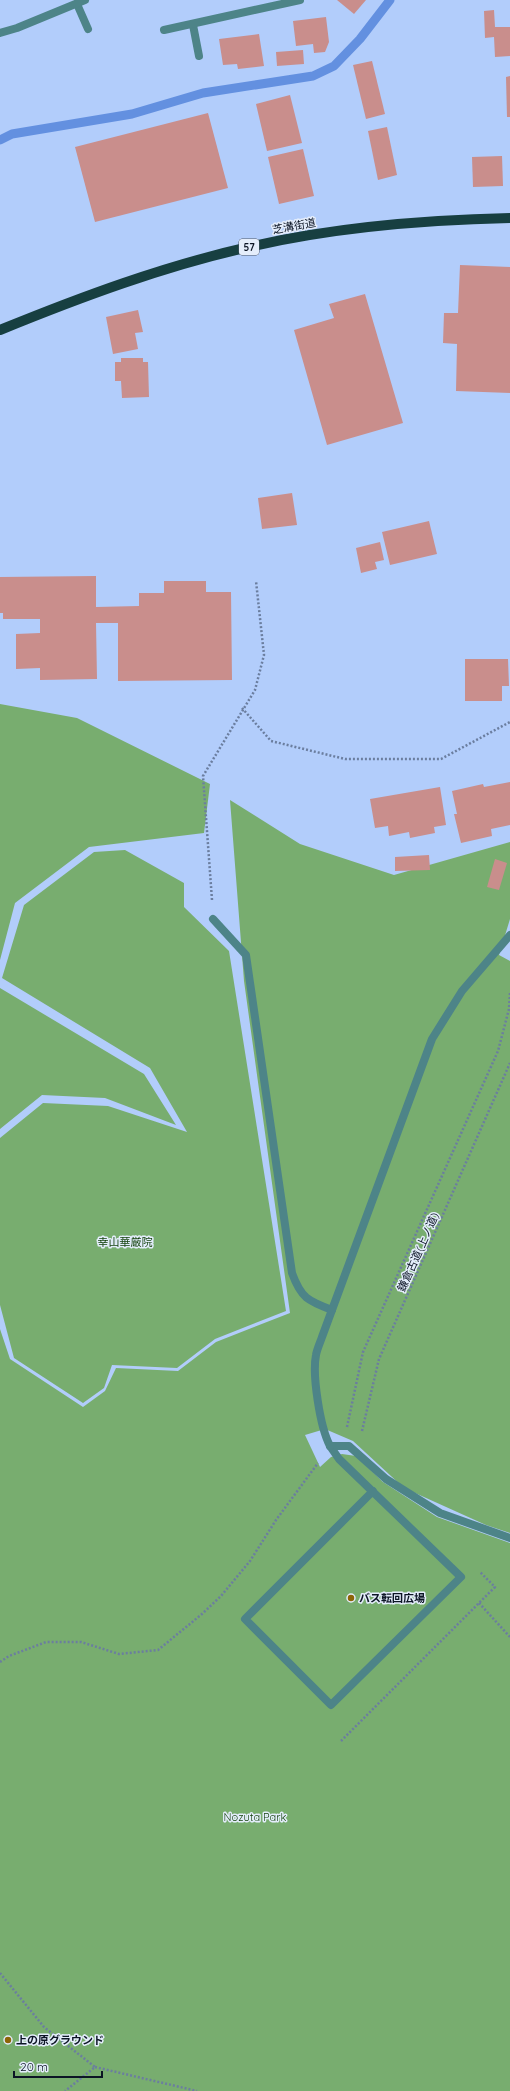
<svg xmlns="http://www.w3.org/2000/svg" width="510" height="2091" font-family="Quicksand,'Noto Sans JP',sans-serif">
	<style>
		.green { fill: #78ad6f }
		.lines { fill: none; stroke-linecap: round; stroke-linejoin: round }
		.stream { stroke: #6390e0; stroke-width: 9 }
		.building { fill: #c98e8c }
		.path { stroke: #6b7e9f; stroke-width: 2.5; stroke-dasharray: 2 2; stroke-linecap: butt }
		.service { stroke: #4d8488; stroke-width: 8 }
		.minor { stroke: #4d8488; stroke-width: 8 }
		.primary { stroke: #173f41; stroke-width: 10 }
		.poi-dot { fill: #8d6508; stroke: #e4edfb; stroke-width: 1.5 }
		.labels { text-anchor: middle; dominant-baseline: central; stroke-width: 3; stroke-linejoin: round; paint-order: stroke }
		.shield { fill: #e4edfb; stroke: #4d5665; stroke-width: 1 }
		.shield-label { font-size: 10px; font-weight: bold; fill: #0c1525 }
		.street-label { font-size: 11px; fill: #0c1525; stroke: #e4edfb }
		.park-label { font-size: 11px; fill: #0f3e07; stroke: #e4edfb }
		.poi-label { font-size: 11px; font-weight: bold; fill: #0c1525; stroke: #e4edfb; text-anchor: start }
	</style>
	<rect width="100%" height="100%" fill="#b2cdfb"/>
	<!-- green -->
	<g class="green">
		<path d="M0,704L77,718L210,784L204,833L89,847L15,903L0,960Z"/>
		<path d="M230,800L300,844L394,875L510,842V919L499,955L510,961V1533L486,1525L404,1488L353,1441L325,1429L305,1435L320,1467L331,1457L342,1454L356,1456L383,1482L437,1517L510,1543V2091H0V1329L10,1359L83,1407L105,1391L116,1368L178,1371L216,1342L290,1313L244,981Z"/>
		<path d="M125,850L184,883V907L229,951L286,1311L215,1339L177,1368L112,1365L104,1388L83,1403L14,1358L0,1305V1138L43,1103L108,1106L187,1132L150,1068L2,978L24,905L94,852Z"/>
		<path d="M0,988L144,1074L176,1125L105,1098L42,1095L0,1129Z"/>
	</g>
	<g class="lines">
		<!-- stream -->
		<path class="stream" d="M0,140L12,134L132,114L203,93L313,76L334,66L360,39L390,0"/>
	</g>
	<!-- building -->
	<g class="building">
		<path d="M337,0H366L354,14Z"/>
		<path d="M494,10L495,27H510V56L495,57L494,37L485,38L484,11Z"/>
		<path d="M326,17L329,42L325,52L314,53L313,44L296,46L293,21Z"/>
		<path d="M259,34L264,66L238,69L237,64L223,65L219,39Z"/>
		<path d="M303,50L304,64L277,66L276,52Z"/>
		<path d="M372,61L385,114L366,119L353,65Z"/>
		<path d="M510,76V117H507L506,77Z"/>
		<path d="M290,95L302,143L267,151L256,104Z"/>
		<path d="M208,113L228,188L95,222L75,147Z"/>
		<path d="M387,127L397,175L378,180L368,131Z"/>
		<path d="M303,149L314,196L279,204L268,157Z"/>
		<path d="M502,156L503,186L473,187L472,157Z"/>
		<path d="M460,265L510,267V393L456,391L457,344L443,343L444,313H458Z"/>
		<path d="M365,294L403,423L327,445L294,330L334,318L329,304Z"/>
		<path d="M138,310L143,332L135,333L138,349L113,354L106,317Z"/>
		<path d="M121,358H143V362H148L149,397L122,398L121,381H115V362H121Z"/>
		<path d="M292,493L297,525L262,529L258,498Z"/>
		<path d="M429,521L437,554L390,565L382,532Z"/>
		<path d="M380,542L384,560L375,562L377,569L361,573L356,548Z"/>
		<path d="M96,576V607L139,606V593H164V581H206V592H231L232,680L118,681V623H96L97,679L40,680V668L16,669V634L40,633V619H3V613H0V577Z"/>
		<path d="M465,659H508L509,686H502V701H465Z"/>
		<path d="M510,782V825L491,829L492,836L461,843L454,814H457L452,791L483,784L484,787Z"/>
		<path d="M440,787L446,825L434,827L435,833L410,838L409,832L389,836L388,826L375,828L370,799Z"/>
		<path d="M429,855L430,870L395,871V857Z"/>
		<path d="M495,859L507,863L499,890L487,887Z"/>
	</g>
	<g class="lines">
		<!-- path -->
		<g class="path">
			<path d="M242,708L271,741L345,759H441L510,722"/>
			<path d="M212,900L203,776L255,690L264,655L256,581"/>
			<path d="M347,1427L363,1352L498,1051L509,1009L510,993"/>
			<path d="M362,1431L379,1359L510,1063"/>
			<path d="M479,1603L510,1637"/>
			<path d="M0,1662L9,1656L46,1642H81L119,1654L158,1650L202,1614L221,1596L250,1561L276,1520L318,1463"/>
			<path d="M341,1741L495,1587L480,1572"/>
			<path d="M0,1973L44,2027L95,2067L65,2091"/>
			<path d="M95,2067L197,2091"/>
		</g>
		<!-- service -->
		<g class="service">
			<path d="M213,919L246,955L292,1273C301,1298 308,1301 332,1310"/>
			<path d="M330,1446L339,1459L461,1577L331,1705L245,1619L373,1491"/>
			<path d="M330,1446H349L386,1479L440,1513L510,1538"/>
		</g>
		<!-- minor -->
		<g class="minor">
			<path d="M77,4L88,29"/>
			<path d="M193,25L199,56"/>
			<path d="M164,30L300,0"/>
			<path d="M0,33L17,28L85,0"/>
			<path d="M330,1446C320,1427 312,1375 316,1355C317,1349 320,1343 322,1337L432,1039L462,991L510,935"/>
		</g>
		<!-- primary -->
		<path class="primary" d="M0,330C81,297 164,266 249,247C334,227 423,220 510,218"/>
	</g>
	<!-- markers -->
	<g class="poi-dot">
		<circle cx="351" cy="1598" r="4"/>
		<circle cx="8" cy="2040" r="4"/>
	</g>
	<g class="labels">
		<!-- shield labels -->
		<rect class="shield" x="239" y="239" width="20" height="16" rx="3"/>
		<g class="shield-label">
			<text x="249" y="247">57</text>
		</g>
		<!-- street labels -->
		<g class="street-label">
			<text transform="translate(294 226) rotate(-10)">芝溝街道</text>
			<text transform="translate(418 1252) rotate(-66)">鎌倉古道(上ノ道)</text>
		</g>
		<!-- park labels -->
		<g class="park-label">
			<text x="125" y="1242">幸山華厳院</text>
			<text x="255" y="1817">Nozuta Park</text>
		</g>
		<!-- poi labels -->
		<g class="poi-label">
			<text x="359" y="1598">バス転回広場</text>
			<text x="16" y="2040">上の原グラウンド</text>
		</g>
	</g>
	<!-- scale -->
	<path d="M14 2071v6h88v-6" fill="none" stroke="#0c1525" stroke-width="2"/>
	<text x="20" y="2071" font-size="12" fill="#0c1525" stroke="#e4edfb" stroke-width="3" paint-order="stroke">20 m</text>
</svg>
